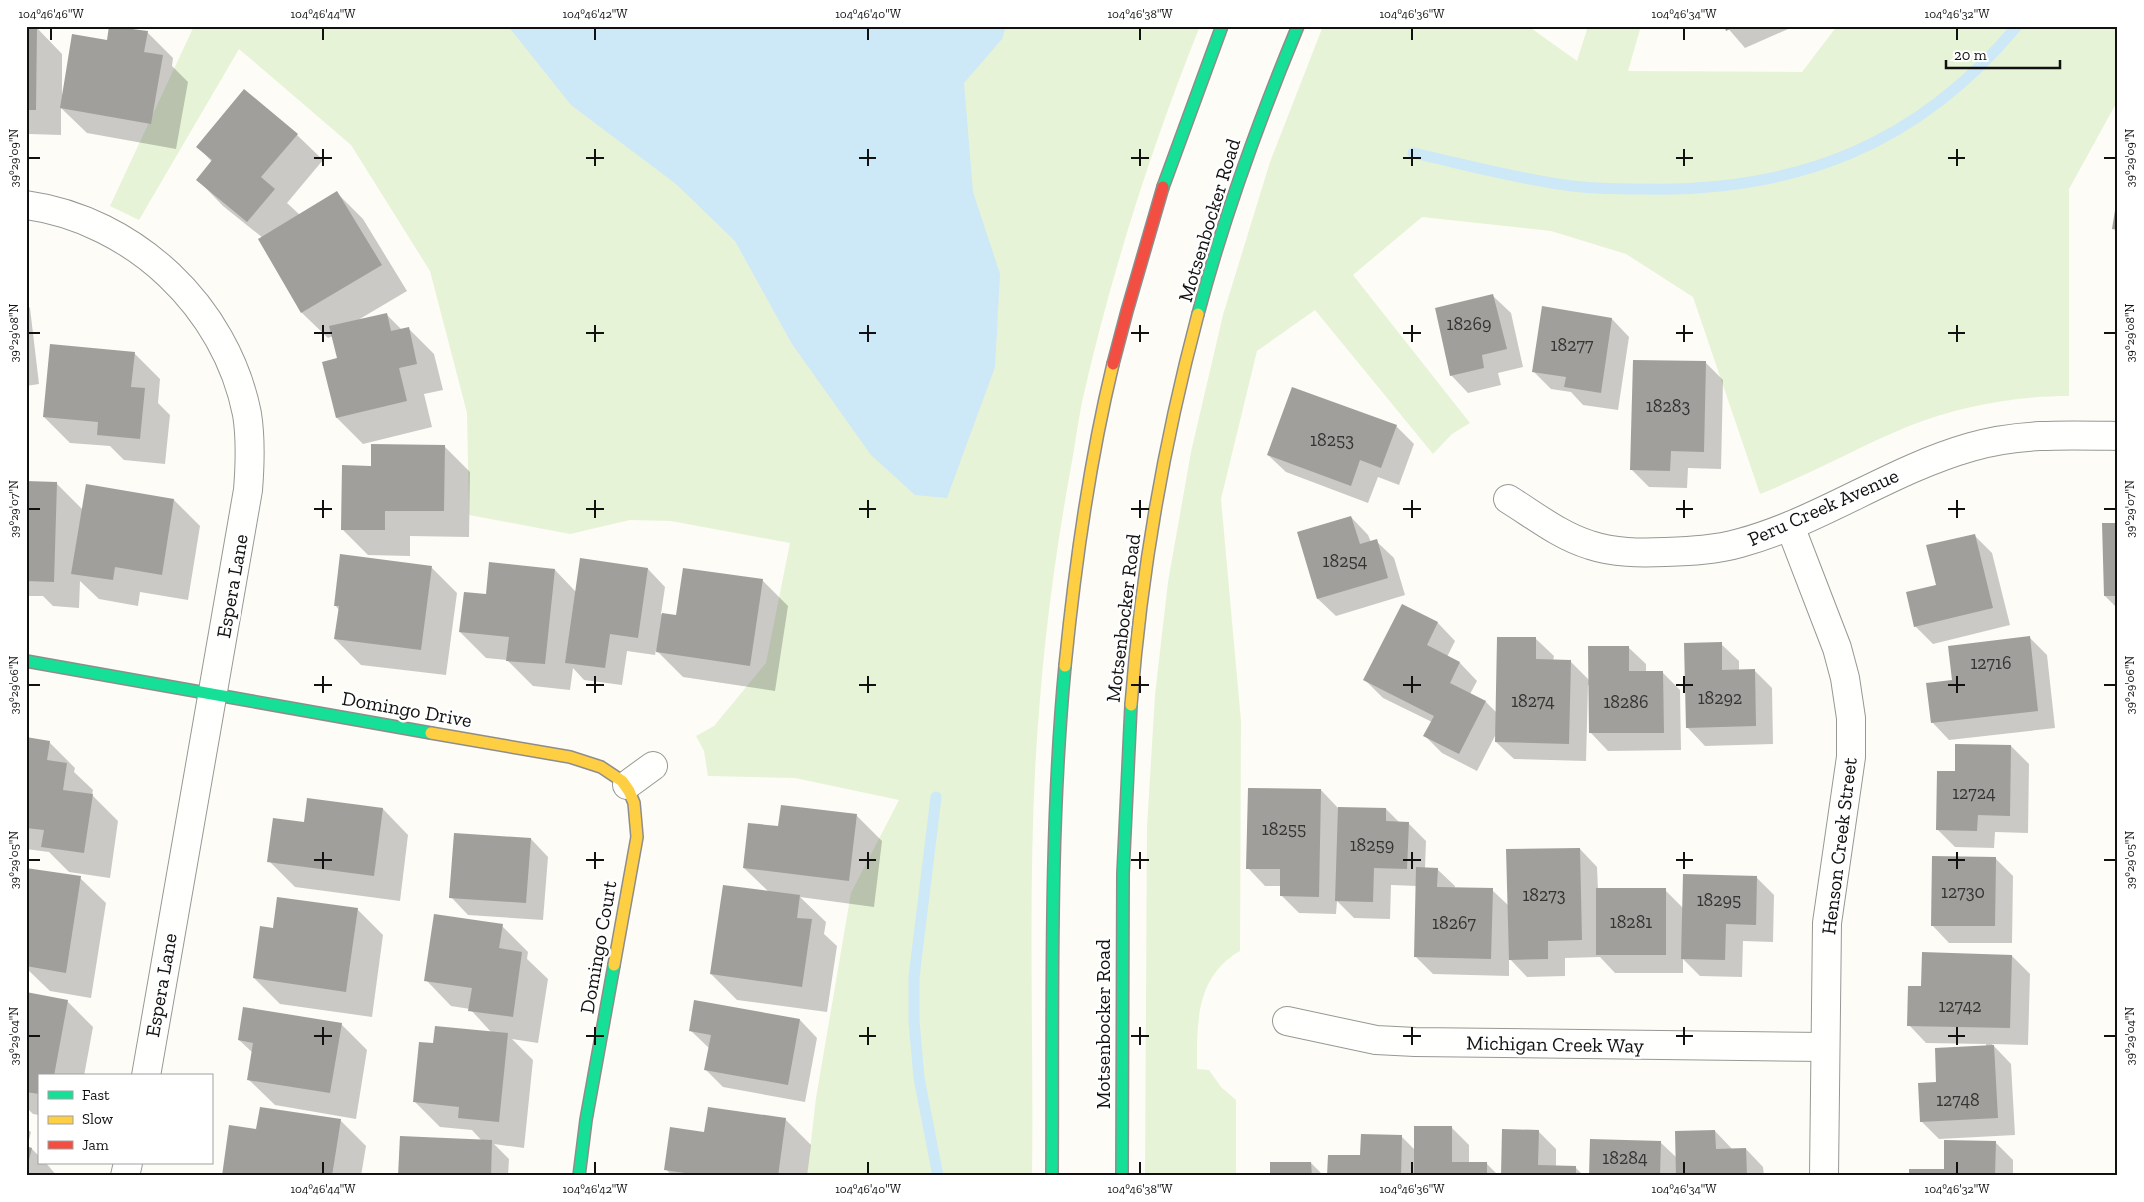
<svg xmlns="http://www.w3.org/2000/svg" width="2144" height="1202" font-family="'Zilla Slab',serif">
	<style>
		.green { fill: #e7f3d7 }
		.water { fill: #cde8f7 }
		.shadow { fill: #0003 }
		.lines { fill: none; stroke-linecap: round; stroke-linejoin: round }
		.stream { stroke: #cde8f7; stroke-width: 11 }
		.building { fill: #a19f9c }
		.street-casing { stroke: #979795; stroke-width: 30 }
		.fast-casing { stroke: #8e8d8b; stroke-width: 14 }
		.slow-casing { stroke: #8e8d8b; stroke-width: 14 }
		.jam-casing { stroke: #8e8d8b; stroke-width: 14 }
		.street { stroke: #fffffe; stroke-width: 28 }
		.fast { stroke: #16e098; stroke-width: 11 }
		.slow { stroke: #ffcf43; stroke-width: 11 }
		.jam { stroke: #f24e42; stroke-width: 11 }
		.ticks { fill: none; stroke: #111; stroke-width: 2 }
		.labels { text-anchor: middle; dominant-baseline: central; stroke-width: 5; stroke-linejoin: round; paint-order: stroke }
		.number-label { font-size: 18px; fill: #353434 }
		.street-label { font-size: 20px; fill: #111; stroke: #fff }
		.neatline { fill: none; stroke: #111; stroke-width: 2 }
		.ticks-label { font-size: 12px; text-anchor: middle; fill: #111 }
	</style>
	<rect width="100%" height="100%" fill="#fdfcf7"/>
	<!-- green -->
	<g class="green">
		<path d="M194,26H1200C1151,148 1111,274 1082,402C1077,427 1074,453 1069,478C1056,551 1046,625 1040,699C1026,858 1034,1017 1032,1176H807L816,1098L851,893L899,800L795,778L708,776L704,751L696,736L714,726L766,663L790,543L671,521L630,520L570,534L469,515L467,413L430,271L351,145L239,49L139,220L110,206Z"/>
		<path d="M1323,26H1528L1577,61L1588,26H1641L1628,71L1802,72L1837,26H2118V100L2069,189V396C2015,396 1959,406 1909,426C1858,447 1811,474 1760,494L1693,297L1626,254L1551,231L1422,217L1353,275L1470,423L1452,434L1433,454L1315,310L1257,351L1221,499L1241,721L1240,951C1195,977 1197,1024 1197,1069L1209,1070L1221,1087L1236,1100V1176H1145L1147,827L1155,695L1168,582L1191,452L1223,315L1270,162Z"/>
	</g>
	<!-- water -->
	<path class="water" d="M508,26H1006L1002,39L964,83L973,192L1000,274L995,367L947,498L915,495L871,455L792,344L735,241L676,184L571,105Z"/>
	<!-- shadow -->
	<g class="shadow">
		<path d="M1726,26H1795L1745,48Z"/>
		<path d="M26,28H37L62,54V94H63L108,42L147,32L173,58L172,66L188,82L176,149L87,133L61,108V135L29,134V141H26Z"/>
		<path d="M297,135L323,160L287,203L300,215L337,193L363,219L407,291L358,320L386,314L402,330L408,328L434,354L443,390L424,394L432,427L363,444L337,418L324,363L339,359L333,336L328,338L302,313L260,240L263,238L223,206L198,180L212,162L198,147Z"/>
		<path d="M1493,296L1511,313L1523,367L1498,373L1501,385L1468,393L1451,375Z"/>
		<path d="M26,304L30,308L39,384L26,386Z"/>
		<path d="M1612,319L1629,337L1618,410L1583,405L1571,392L1551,389L1533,371Z"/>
		<path d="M134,353L160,379L158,403L170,415L165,464L124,460L110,446L70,443L44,417Z"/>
		<path d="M1706,363L1723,380L1721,469L1688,468L1687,488L1649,487L1631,469Z"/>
		<path d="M1396,426L1414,444L1399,485L1378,477L1368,503L1286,472L1268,455Z"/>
		<path d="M444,446L470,472L469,537L410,536V556L368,555L342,529L373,467Z"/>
		<path d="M26,483L57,484L83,510L174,500L200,526L188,600L140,592L138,606L99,599L80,581L79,608L53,606L43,596H26Z"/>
		<path d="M1351,517L1368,535L1371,542L1376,541L1394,558L1405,595L1336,616L1318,599L1299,532Z"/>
		<path d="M2118,524V609L2105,596Z"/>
		<path d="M1974,535L1992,553L2010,625L1933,644L1915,626L1937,586Z"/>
		<path d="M432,568L457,593L446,675L361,665L335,639L339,610L335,605Z"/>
		<path d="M648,569L665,587L661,614L677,616L762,580L788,606L775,691L683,677L656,650L655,655L627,651L622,685L584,680L573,668L570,690L533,686L507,660L486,658L460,632L487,596L555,570L576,592Z"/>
		<path d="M1403,605L1438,623L1455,641L1447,657L1460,663L1477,681L1470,694L1486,702L1497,713L1536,639L1554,656L1553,661H1570L1590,681L1628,647L1646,664V672H1662L1680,690L1681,750L1608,751L1591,733L1590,685H1588L1586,761L1514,759L1496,742V734L1477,771L1442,753L1425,736L1432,722L1383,698L1365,680Z"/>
		<path d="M2029,637L2047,655L2055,728L1949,740L1932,722L1953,681Z"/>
		<path d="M1721,644L1739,661V670H1754L1772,688L1773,744L1705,746L1688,728Z"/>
		<path d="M26,739L49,742L75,768L74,772L93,790L92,795L118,821L110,878L69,872L49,852L26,849Z"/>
		<path d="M2011,746L2029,764L2028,833L1995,832L1994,848L1955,847L1938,830L1956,773Z"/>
		<path d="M1321,790L1338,808L1386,809L1400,823H1408L1426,841L1425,868L1437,869L1455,886V889L1492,890L1509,906L1580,849L1597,867L1598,890H1665L1683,908L1756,877L1774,895L1773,942L1743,941L1742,977L1700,976L1683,959V973H1615L1600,957L1565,958V976L1527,977L1509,958V976L1433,974L1416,957L1417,886L1391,885L1390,919L1354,918L1337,901L1336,914L1299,913L1281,895V886H1265L1248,868Z"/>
		<path d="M383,809L408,835L400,901L295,887L269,861L305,823Z"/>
		<path d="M857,816L882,841L874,907L800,897L826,922L824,934L837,946L827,1012L737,1000L711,974L769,892L744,868L779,828Z"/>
		<path d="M531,839L548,857L543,920L468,915L451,897Z"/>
		<path d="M1996,859L2013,876L2012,943H1949L1932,925Z"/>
		<path d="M26,869L80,878L106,903L91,998L50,991L26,968Z"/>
		<path d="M357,909L383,935L372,1017L280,1004L254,978L274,930Z"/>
		<path d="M502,926L528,952L527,959L548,979L538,1043L512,1039L533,1060L524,1148L494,1144L509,1159L508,1176H399L482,1141L472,1130L440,1127L414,1101L434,1045L491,1032L470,1009L451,1006L426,980Z"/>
		<path d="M2012,956L2030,974L2028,1045L1992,1044L2011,1064L2015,1135L1939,1139L1921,1121L1938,1083L1986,1046V1044L1926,1043L1909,1025L1922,988Z"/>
		<path d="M26,994L67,1001L93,1027L84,1076H39V1115L33,1114L26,1107Z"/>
		<path d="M800,1020L817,1038L805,1102L723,1087L706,1070L709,1048L690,1030Z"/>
		<path d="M341,1024L367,1050L356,1119L275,1105L249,1080L253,1053L239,1040Z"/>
		<path d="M785,1119L811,1145L807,1176H672L666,1169L705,1133Z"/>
		<path d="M340,1120L366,1146L361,1176H223L257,1130Z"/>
		<path d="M1451,1127L1469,1145V1164H1487L1499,1176H1329L1401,1136L1416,1151Z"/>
		<path d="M26,1128L31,1132L27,1148L32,1149L39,1156V1163H46L57,1176H26Z"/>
		<path d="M1538,1131L1556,1149V1167H1575L1584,1176H1502Z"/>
		<path d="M1715,1131L1733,1150L1746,1149L1763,1167L1764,1176H1590L1660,1142L1677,1158Z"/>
		<path d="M1995,1142L2013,1160V1176H1910L1945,1170Z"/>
		<path d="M1311,1163L1324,1176H1272Z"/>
	</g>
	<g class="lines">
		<!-- stream -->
		<g class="stream">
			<path d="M1413,153C1463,164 1514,178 1565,185C1591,189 1618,189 1644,189C1797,192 1918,145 2017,26"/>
			<path d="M936,797L914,977V1021L919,1078L938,1176"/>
		</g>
	</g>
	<!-- building -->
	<g class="building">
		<path d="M109,26L148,31L144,52L163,55L151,124L60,108L72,34L107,40Z"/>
		<path d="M1724,26H1736L1726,31Z"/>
		<path d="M26,27H37L36,110H26Z"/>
		<path d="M244,89L298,134L261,177L275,189L247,222L196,180L212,160L196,147Z"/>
		<path d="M337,191L382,265L301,313L258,239Z"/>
		<path d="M2117,198H2118V230L2112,229Z"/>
		<path d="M1493,294L1507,349L1482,355L1484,368L1450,376L1435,308Z"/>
		<path d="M1542,306L1612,318L1601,393L1564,387L1566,377L1532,372Z"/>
		<path d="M387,313L391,331L409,327L417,364L399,368L407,401L336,418L322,362L337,358L329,326Z"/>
		<path d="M50,344L135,352L131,387L145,388L140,439L97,435L98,422L43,417Z"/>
		<path d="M1633,360L1706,361L1704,452L1671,451L1670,471L1630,470Z"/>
		<path d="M1292,387L1397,425L1381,468L1360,460L1351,486L1267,455Z"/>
		<path d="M371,444L445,445L444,511H385V530H341L342,465L371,466Z"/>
		<path d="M26,481L57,482L54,582L26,581Z"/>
		<path d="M86,484L174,499L162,575L115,567L113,580L71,574Z"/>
		<path d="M1351,516L1360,544L1377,539L1388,578L1317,599L1297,532Z"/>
		<path d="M2102,523H2118V596H2104Z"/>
		<path d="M1975,534L1993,608L1914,627L1906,592L1936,585L1926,545Z"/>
		<path d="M340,554L432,566L421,650L334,639L339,606H334Z"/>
		<path d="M580,558L648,568L638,638L610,634L605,668L565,663Z"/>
		<path d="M489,562L555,569L545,664L506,661L509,637L459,632L464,592L486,594Z"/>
		<path d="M683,568L763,579L750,666L656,652L662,613L676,615Z"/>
		<path d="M1402,604L1438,622L1427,645L1460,662L1450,683L1486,701L1459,754L1423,736L1434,716L1363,680Z"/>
		<path d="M2030,636L2038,711L1931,723L1926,683L1952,680L1948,646Z"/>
		<path d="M1497,637H1536V659L1571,660L1569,744L1495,742Z"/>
		<path d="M1722,642V670L1755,669L1756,726L1686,728L1684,643Z"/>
		<path d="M1588,646H1629V671H1663L1664,733H1589Z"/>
		<path d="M26,737L50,741L47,760L67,763L63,790L93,794L84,853L41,847L44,830L26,828Z"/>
		<path d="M1955,744L2011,745L2010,816L1978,815L1977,831L1936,830L1937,771H1955Z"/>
		<path d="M1248,788L1321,789L1319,897L1280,896V869H1246Z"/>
		<path d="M307,798L383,808L374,876L267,862L273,818L304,822Z"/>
		<path d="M781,805L857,814L849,881L743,868L748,823L778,826Z"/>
		<path d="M1338,807L1386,808V821L1409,822L1407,869L1374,868L1373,902L1335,901Z"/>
		<path d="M454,833L531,838L526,903L449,898Z"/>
		<path d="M1580,848L1582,940L1548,941V959L1509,960L1506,849Z"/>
		<path d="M1932,856L1996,857L1995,926H1931Z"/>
		<path d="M1416,867L1438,868L1437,887L1493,888L1491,959L1414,957Z"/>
		<path d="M26,868L81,876L66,973L26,966Z"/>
		<path d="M1683,874L1757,876L1756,925L1726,924L1725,960L1681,959Z"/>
		<path d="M723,885L800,895L797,918L812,919L802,987L710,974Z"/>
		<rect x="1596" y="888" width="70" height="67"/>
		<path d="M277,897L358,908L346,992L253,978L260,926L273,928Z"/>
		<path d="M434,914L503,924L499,948L522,952L513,1017L468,1011L472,988L424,981Z"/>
		<path d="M1922,952L2012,955L2010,1028L1907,1026L1908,986H1921Z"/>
		<path d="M26,992L68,1000L54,1076H39V1094L26,1092Z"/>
		<path d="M694,1000L800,1019L788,1085L704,1070L711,1035L689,1031Z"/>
		<path d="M243,1007L342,1023L330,1093L247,1080L253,1043L238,1040Z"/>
		<path d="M435,1026L508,1033L499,1122L458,1118L459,1107L413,1102L419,1042L433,1043Z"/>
		<path d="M1994,1045L1998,1118L1920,1122L1918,1083L1936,1082L1935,1048Z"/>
		<path d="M260,1107L341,1119L332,1176H222L229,1125L256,1129Z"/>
		<path d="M708,1107L786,1118L778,1176H706L664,1170L670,1127L704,1132Z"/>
		<path d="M1414,1126H1452V1162H1487V1176H1414Z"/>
		<path d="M1502,1129L1539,1130L1538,1165L1576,1166V1176H1501Z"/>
		<path d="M1715,1130L1716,1149L1746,1148L1747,1176H1676L1675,1131Z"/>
		<path d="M1361,1134L1402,1135L1401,1176H1327L1328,1155H1360Z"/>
		<path d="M400,1136L492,1140L491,1176H398Z"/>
		<path d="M1590,1139L1661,1141L1660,1176H1589Z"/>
		<path d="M1944,1140L1996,1141L1995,1176H1909V1169H1944Z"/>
		<path d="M26,1146L32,1148L27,1168H26Z"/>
		<path d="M1270,1162H1311L1312,1176H1270Z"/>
	</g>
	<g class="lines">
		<!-- street casing -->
		<g class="street-casing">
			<g id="street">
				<path d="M26,205C134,220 226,307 247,414C251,439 250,465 248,490L146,1076"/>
				<path d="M1508,499C1534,515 1560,536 1590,545C1614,553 1640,553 1665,552C1690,551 1716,550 1740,543C1821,521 1890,470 1971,447C2018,433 2069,435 2118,436"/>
				<path d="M1790,526L1837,648L1845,678L1851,718V757L1827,923L1824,1176"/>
				<path d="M627,785L653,766"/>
				<path d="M1287,1021L1376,1040L1415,1042L1825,1047"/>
				<path d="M125,1176L128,1163"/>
			</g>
		</g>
		<!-- fast casing -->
		<g class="fast-casing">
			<g id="fast">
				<path d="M1163,187L1222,26"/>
				<path d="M1198,314C1224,216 1259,120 1298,26"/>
				<path d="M26,661L431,733"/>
				<path d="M579,1176L586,1120L614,965"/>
				<path d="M1052,1176C1053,1006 1049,835 1065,666"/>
				<path d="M1122,1176L1123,874L1131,705"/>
			</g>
		</g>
		<!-- slow casing -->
		<g class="slow-casing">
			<g id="slow">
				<path d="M1065,666C1075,565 1089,463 1113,364"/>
				<path d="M1131,705C1141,574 1164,442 1198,314"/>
				<path d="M431,733L570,757L601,767L622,781L629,791L634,803L637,837L614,965"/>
			</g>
		</g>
		<!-- jam casing -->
		<g class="jam-casing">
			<path id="jam" d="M1113,364L1127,311L1163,187"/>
		</g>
		<!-- street -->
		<use href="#street" class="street"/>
		<!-- fast -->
		<use href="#fast" class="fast"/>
		<!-- slow -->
		<use href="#slow" class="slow"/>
		<!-- jam -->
		<use href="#jam" class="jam"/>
	</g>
	<!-- ticks -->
	<path class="ticks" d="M51,28V40M323,28V40M595,28V40M868,28V40M1140,28V40M1412,28V40M1684,28V40M1957,28V40M323,149V166M595,149V166M868,149V166M1140,149V166M1412,149V166M1684,149V166M1957,149V166M28,158H40M314,158H332M586,158H604M859,158H876M1131,158H1149M1403,158H1421M1676,158H1693M1948,158H1965M2104,158H2116M323,325V342M595,325V342M868,325V342M1140,325V342M1412,325V342M1684,325V342M1957,325V342M28,333H40M314,333H332M586,333H604M859,333H876M1131,333H1149M1403,333H1421M1676,333H1693M1948,333H1965M2104,333H2116M323,500V518M595,500V518M868,500V518M1140,500V518M1412,500V518M1684,500V518M1957,500V518M28,509H40M314,509H332M586,509H604M859,509H876M1131,509H1149M1403,509H1421M1676,509H1693M1948,509H1965M2104,509H2116M323,676V693M595,676V693M868,676V693M1140,676V693M1412,676V693M1684,676V693M1957,676V693M28,685H40M314,685H332M586,685H604M859,685H876M1131,685H1149M1403,685H1421M1676,685H1693M1948,685H1965M2104,685H2116M323,852V869M595,852V869M868,852V869M1140,852V869M1412,852V869M1684,852V869M1957,852V869M28,860H40M314,860H332M586,860H604M859,860H876M1131,860H1149M1403,860H1421M1676,860H1693M1948,860H1965M2104,860H2116M323,1027V1045M595,1027V1045M868,1027V1045M1140,1027V1045M1412,1027V1045M1684,1027V1045M1957,1027V1045M28,1036H40M314,1036H332M586,1036H604M859,1036H876M1131,1036H1149M1403,1036H1421M1676,1036H1693M1948,1036H1965M2104,1036H2116M323,1162V1174M595,1162V1174M868,1162V1174M1140,1162V1174M1412,1162V1174M1684,1162V1174M1957,1162V1174"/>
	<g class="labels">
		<!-- number labels -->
		<g class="number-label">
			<text x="1469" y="324">18269</text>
			<text x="1572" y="345">18277</text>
			<text x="1668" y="406">18283</text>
			<text x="1332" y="440">18253</text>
			<text x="1345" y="561">18254</text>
			<text x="1991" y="663">12716</text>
			<text x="1720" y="698">18292</text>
			<text x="1533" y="701">18274</text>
			<text x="1626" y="702">18286</text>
			<text x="1974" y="793">12724</text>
			<text x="1284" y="829">18255</text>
			<text x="1372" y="845">18259</text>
			<text x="1963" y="892">12730</text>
			<text x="1544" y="895">18273</text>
			<text x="1719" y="900">18295</text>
			<text x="1631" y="922">18281</text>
			<text x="1454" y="923">18267</text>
			<text x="1960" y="1006">12742</text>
			<text x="1958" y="1100">12748</text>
			<text x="1625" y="1158">18284</text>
		</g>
		<!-- street labels -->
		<g class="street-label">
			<text transform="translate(1209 220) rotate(-73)">Motsenbocker Road</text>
			<text transform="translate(1823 507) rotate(-24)">Peru Creek Avenue</text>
			<text transform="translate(232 586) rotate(-80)">Espera Lane</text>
			<text transform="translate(1123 618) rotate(-83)">Motsenbocker Road</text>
			<text transform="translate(407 709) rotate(10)">Domingo Drive</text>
			<text transform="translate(1839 846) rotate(-83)">Henson Creek Street</text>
			<text transform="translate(598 947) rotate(-80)">Domingo Court</text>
			<text transform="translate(161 985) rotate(-80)">Espera Lane</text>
			<text transform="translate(1103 1024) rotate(-90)">Motsenbocker Road</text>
			<text transform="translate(1555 1044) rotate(1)">Michigan Creek Way</text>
		</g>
	</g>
	<!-- border -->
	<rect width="2144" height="1202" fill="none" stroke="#ffffff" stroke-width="55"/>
	<!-- legend -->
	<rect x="38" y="1074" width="175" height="90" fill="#ffffff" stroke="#a0a0a0"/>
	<rect x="48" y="1091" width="25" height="8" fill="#16e098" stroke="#a0a0a0"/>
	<text x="82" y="1100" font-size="15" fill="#111111">Fast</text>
	<rect x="48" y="1116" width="25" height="8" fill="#ffcf43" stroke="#a0a0a0"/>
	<text x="82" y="1124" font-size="15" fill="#111111">Slow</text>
	<rect x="48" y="1141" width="25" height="8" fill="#f24e42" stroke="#a0a0a0"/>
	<text x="82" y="1150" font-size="15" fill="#111111">Jam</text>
	<!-- scale -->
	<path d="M1946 60v8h114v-8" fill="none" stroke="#111111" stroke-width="2.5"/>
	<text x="1954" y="60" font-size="15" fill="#111111" stroke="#ffffff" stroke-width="4" paint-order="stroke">20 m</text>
	<rect x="28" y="28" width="2088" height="1146" class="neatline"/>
	<g class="ticks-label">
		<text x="51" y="18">104°46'46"W</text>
		<text x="323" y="18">104°46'44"W</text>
		<text x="595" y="18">104°46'42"W</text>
		<text x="868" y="18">104°46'40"W</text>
		<text x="1140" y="18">104°46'38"W</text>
		<text x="1412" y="18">104°46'36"W</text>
		<text x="1684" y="18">104°46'34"W</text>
		<text x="1957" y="18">104°46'32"W</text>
		<text transform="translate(14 158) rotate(-90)" y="4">39°29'09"N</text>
		<text transform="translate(2130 158) rotate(-90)" y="4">39°29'09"N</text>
		<text transform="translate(14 333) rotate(-90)" y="4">39°29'08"N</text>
		<text transform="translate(2130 333) rotate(-90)" y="4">39°29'08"N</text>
		<text transform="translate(14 509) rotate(-90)" y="4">39°29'07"N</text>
		<text transform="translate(2130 509) rotate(-90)" y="4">39°29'07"N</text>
		<text transform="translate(14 685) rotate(-90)" y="4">39°29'06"N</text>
		<text transform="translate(2130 685) rotate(-90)" y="4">39°29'06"N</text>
		<text transform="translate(14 860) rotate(-90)" y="4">39°29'05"N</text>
		<text transform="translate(2130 860) rotate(-90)" y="4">39°29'05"N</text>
		<text transform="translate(14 1036) rotate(-90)" y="4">39°29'04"N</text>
		<text transform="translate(2130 1036) rotate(-90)" y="4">39°29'04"N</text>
		<text x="323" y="1193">104°46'44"W</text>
		<text x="595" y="1193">104°46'42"W</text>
		<text x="868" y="1193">104°46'40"W</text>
		<text x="1140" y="1193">104°46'38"W</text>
		<text x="1412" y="1193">104°46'36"W</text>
		<text x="1684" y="1193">104°46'34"W</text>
		<text x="1957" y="1193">104°46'32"W</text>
	</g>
</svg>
